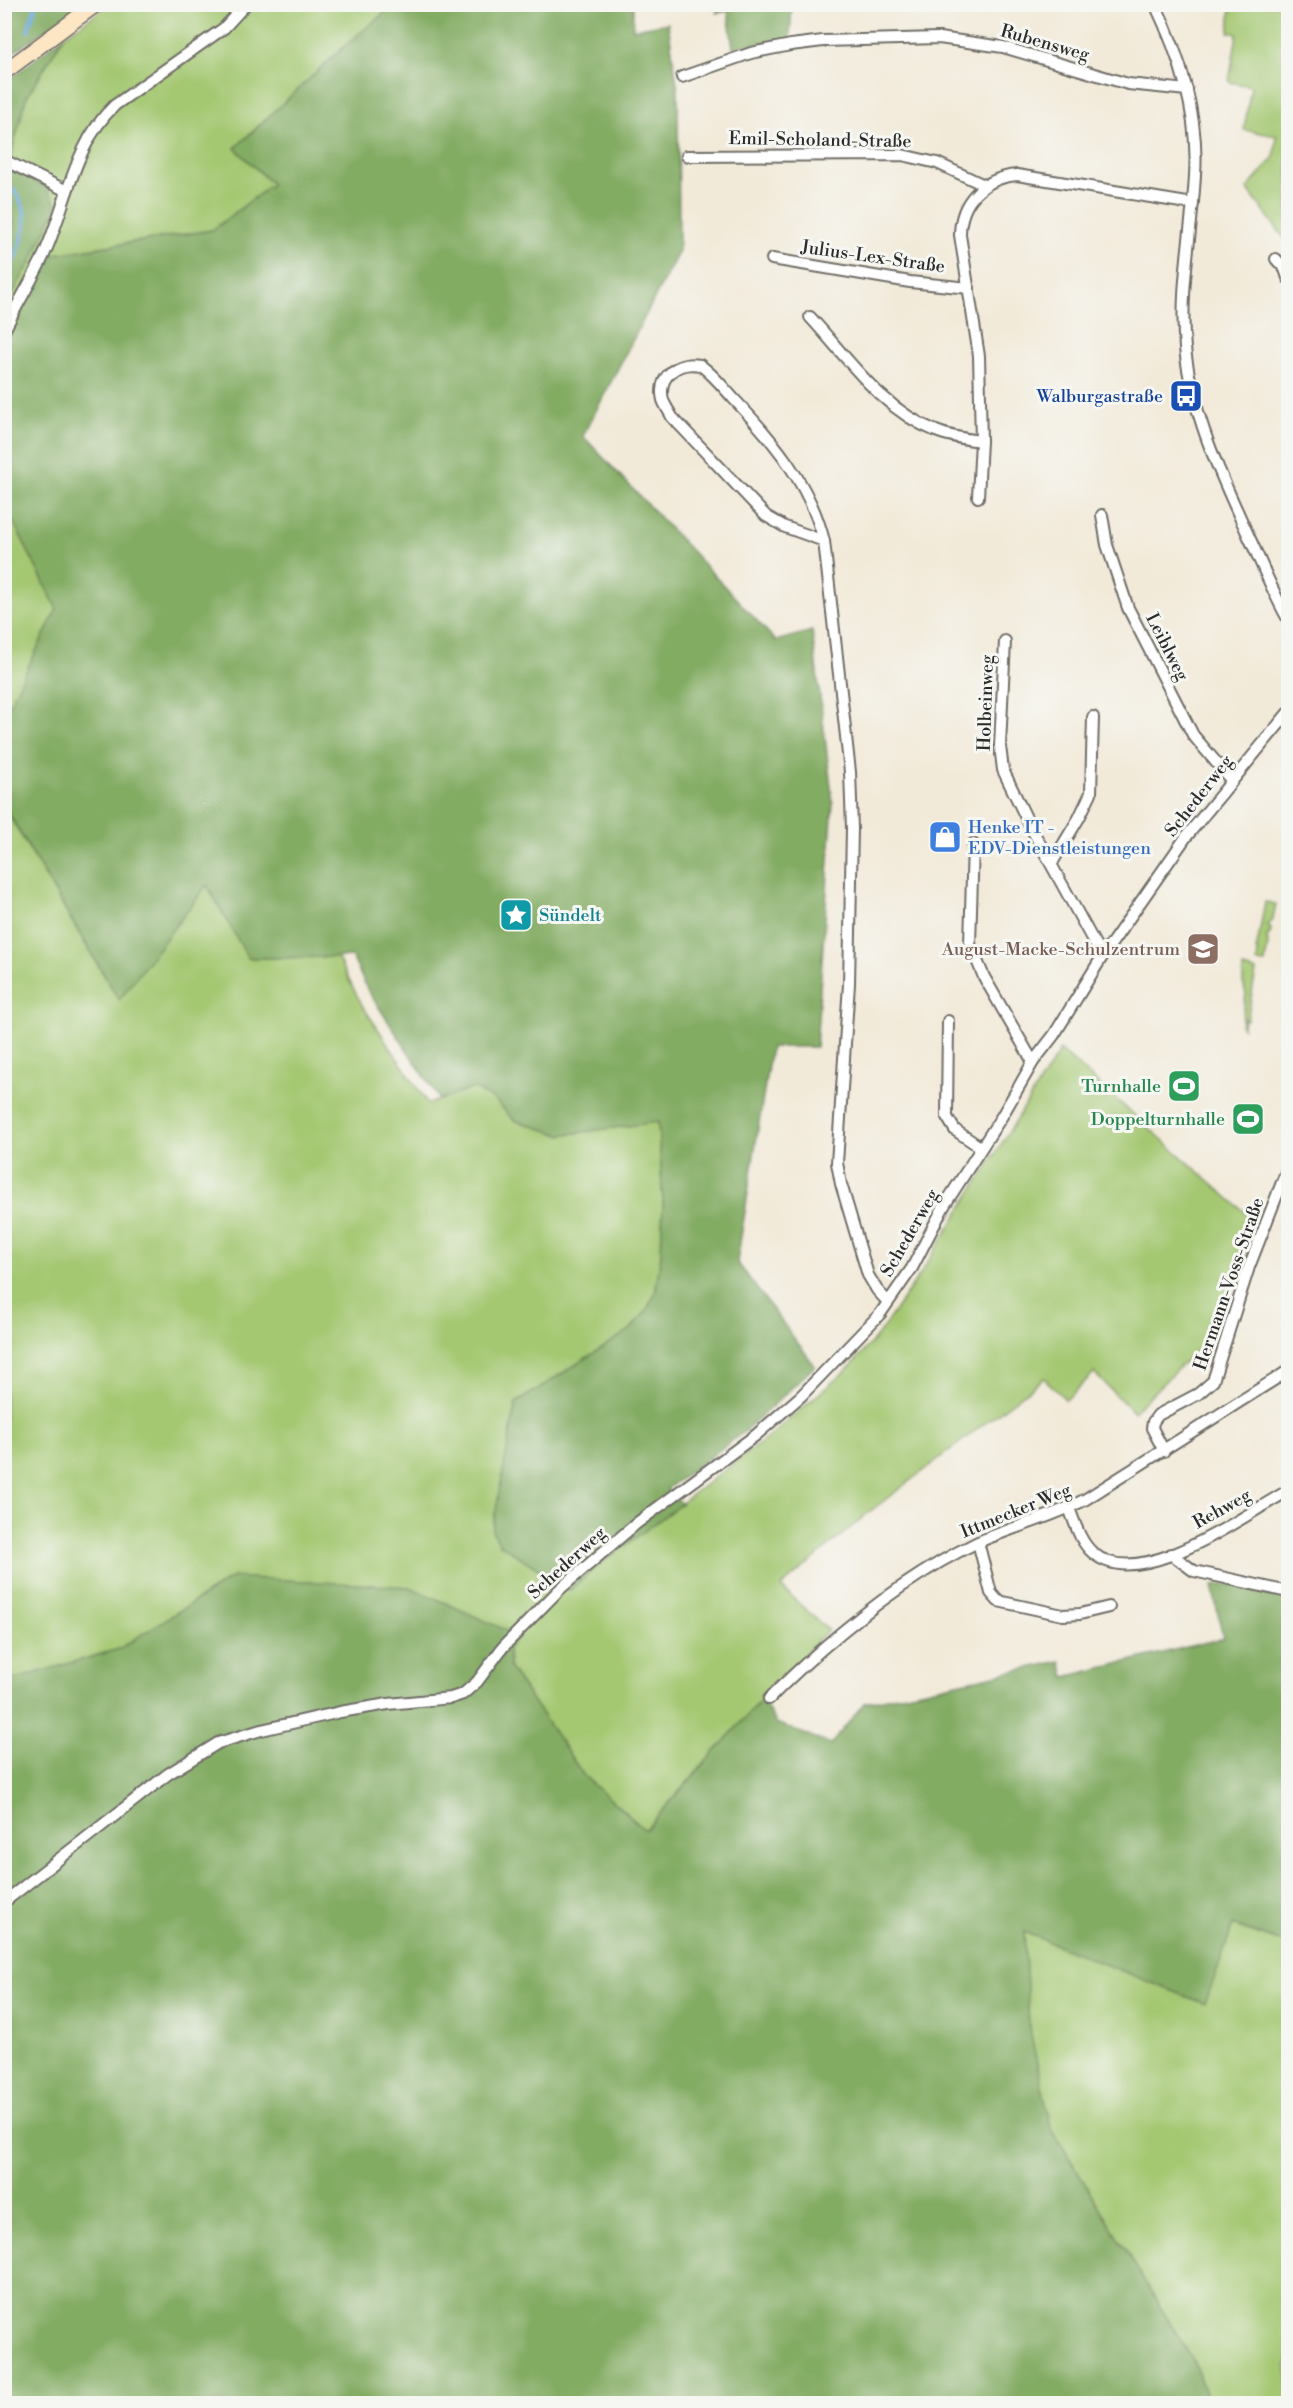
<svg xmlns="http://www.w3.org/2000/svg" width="1293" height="2408" font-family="'Libre Bodoni',serif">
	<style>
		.green { fill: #a4c872; stroke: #687a4e; stroke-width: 1.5 }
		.forest { fill: #83ac64; stroke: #576c48; stroke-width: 1.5 }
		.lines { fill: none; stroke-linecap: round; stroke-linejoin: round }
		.stream { stroke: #6ba8dd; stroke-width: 4 }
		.street-casing { stroke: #716e68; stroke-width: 14 }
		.secondary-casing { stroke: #716e68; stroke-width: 18 }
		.street { stroke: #fff; stroke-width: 10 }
		.secondary { stroke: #fce6c4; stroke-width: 15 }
		.labels { text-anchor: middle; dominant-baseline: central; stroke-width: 6; stroke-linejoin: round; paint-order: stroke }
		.street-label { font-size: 18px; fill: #2b2b2b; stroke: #f6f6f2 }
		.transit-label { font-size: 18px; fill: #164399; stroke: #f6f6f2; text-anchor: end }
		.shop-label { font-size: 18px; fill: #366cbe; stroke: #f6f6f2; text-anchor: start }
		.culture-label { font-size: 18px; fill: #0d838f; stroke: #f6f6f2; text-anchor: start }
		.education-label { font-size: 18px; fill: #785e54; stroke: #f6f6f2; text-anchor: end }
		.leisure-label { font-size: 18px; fill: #27864d; stroke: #f6f6f2; text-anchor: end }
	</style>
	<rect width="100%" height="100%" fill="#f6f6f2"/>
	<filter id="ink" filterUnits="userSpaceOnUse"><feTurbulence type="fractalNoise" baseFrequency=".0167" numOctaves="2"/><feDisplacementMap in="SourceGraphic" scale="12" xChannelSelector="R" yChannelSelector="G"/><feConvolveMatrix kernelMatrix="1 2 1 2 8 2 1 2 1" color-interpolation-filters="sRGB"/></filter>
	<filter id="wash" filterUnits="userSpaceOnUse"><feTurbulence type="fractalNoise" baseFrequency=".008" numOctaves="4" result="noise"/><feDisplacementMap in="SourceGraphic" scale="24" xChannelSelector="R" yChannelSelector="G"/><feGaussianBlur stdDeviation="1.35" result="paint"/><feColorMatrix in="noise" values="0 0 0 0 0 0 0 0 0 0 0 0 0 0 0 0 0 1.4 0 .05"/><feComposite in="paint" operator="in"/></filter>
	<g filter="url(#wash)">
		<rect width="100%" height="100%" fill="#f2ead9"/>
		<!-- green -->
		<g class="green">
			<path d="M109,5H394L347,44L235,148L272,184L212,230L43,256L5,333V307L33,258L8,167L26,98L64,36Z"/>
			<path d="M1231,5H1288V243L1247,189L1274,157L1277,136L1244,130L1251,86L1229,82L1237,34L1229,32Z"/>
			<path d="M5,198L14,225L5,259Z"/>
			<path d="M5,517L14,523L57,609L5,715Z"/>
			<path d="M4,807L118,999L207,884L248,958L337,957L362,1005L428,1104L474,1087L495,1100L514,1120L561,1135L658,1121L663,1203L661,1254L655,1294L646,1311L630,1330L516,1403L570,1590L596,1567L767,1438L849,1368L878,1335L919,1276L1060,1050L1255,1221L1219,1329L1133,1412L1094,1373L1066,1400L1044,1378L868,1513L781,1587L828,1630L762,1699L645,1830L584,1776L509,1667L508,1648L233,1577L119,1649L5,1682Z"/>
			<path d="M1265,902L1276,904L1273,919L1268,925L1271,929L1270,934L1267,937L1268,944L1265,963L1257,962L1258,952L1256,951Z"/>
			<path d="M1243,968L1256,971L1247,1020L1244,1019L1243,1028L1241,1026L1246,994L1243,983Z"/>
			<path d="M1233,1925L1288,1944V2403H1208L1194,2362L1051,2128L1029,2027L1024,1932L1204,2003Z"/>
		</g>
		<!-- forest -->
		<g class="forest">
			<path d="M5,4H81V5L5,58Z"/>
			<path d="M394,5H633V29L668,23L678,91L679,251L583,436L776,641L812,631L833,803L816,1047H771L737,1262L815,1366L748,1429L667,1489L681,1504L596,1567L570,1590L500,1544L492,1530L516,1403L630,1330L646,1311L655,1294L661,1254L663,1203L658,1122L561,1135L514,1120L495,1100L474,1088L440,1100L368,991L352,957L248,958L207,885L119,1000L5,807L4,715L57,609L14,523L4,517L5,333L43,256L213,230L272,184L235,148L347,44Z"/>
			<path d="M717,5H792L790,38L733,48L728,11L717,13Z"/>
			<path d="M64,36L26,98L8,167L46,187L57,206L33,258L5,307V259L14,225L5,198V83Z"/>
			<path d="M233,1577L410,1587L519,1636L508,1648L509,1667L584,1776L645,1830L762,1699L776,1723L831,1744L864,1703L1061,1661L1065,1677L1223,1638L1212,1586L1246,1583L1288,1595V1944L1233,1925L1205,2004L1024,1932L1029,2027L1051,2128L1194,2362L1208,2403L5,2404V1682L119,1649Z"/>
		</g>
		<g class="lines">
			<!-- stream -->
			<g class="stream">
				<path d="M28,31L36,4"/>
				<path d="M4,117L6,112"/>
				<path d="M4,182C40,207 22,248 4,279"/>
			</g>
		</g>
	</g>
	<g filter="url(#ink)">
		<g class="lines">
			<!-- street casing -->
			<g class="street-casing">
				<g id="street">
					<path d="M1155,4C1181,58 1199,116 1195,175C1192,233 1179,290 1185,348C1192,415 1221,476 1249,537C1262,564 1273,593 1288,619"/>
					<path d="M682,77L751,53L791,45L823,41L939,38L1003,47L1128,84L1187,90"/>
					<path d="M687,156L902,155L937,163L984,185"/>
					<path d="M4,160L67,191"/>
					<path d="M772,259L910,282L969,288"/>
					<path d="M1276,259L1285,269L1288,278"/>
					<path d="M810,317C848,358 882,410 936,431C950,437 966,439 981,441"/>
					<path d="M4,331C16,306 31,282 43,257C66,208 73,144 115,105L224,28L246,4"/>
					<path d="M978,497L981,441L979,356L960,235C960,201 984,178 1017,175L1193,204"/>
					<path d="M1102,515L1107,545L1128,608L1193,735L1231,780"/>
					<path d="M824,541L785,527L766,516L672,417C669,411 665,406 663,400C657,375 679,361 700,365C713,374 723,387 733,398C773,440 810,484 824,541L850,772L852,829L849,984L837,1163L841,1184L868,1275L877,1290L888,1302"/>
					<path d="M1005,641L1000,746L1003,770L1029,824L1102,957"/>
					<path d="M973,844L970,944L984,977L1033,1062"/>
					<path d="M1052,863L1079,818L1091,793L1093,717"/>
					<path d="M948,1021L947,1117L955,1130L980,1147"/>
					<path d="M1164,1451L1152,1428L1153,1422L1158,1415L1198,1394L1213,1381L1249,1267L1288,1167"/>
					<path d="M1069,1508C1075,1523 1080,1542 1093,1553C1140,1594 1244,1514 1288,1491"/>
					<path d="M978,1542L991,1593L998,1601L1063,1615L1080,1614L1109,1607"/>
					<path d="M1171,1554L1194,1571L1288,1592"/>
					<path d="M769,1699C786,1681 804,1665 822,1649C869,1608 919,1570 976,1543C1012,1527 1051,1518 1086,1499L1288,1371"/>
					<path d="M4,1902L168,1774L218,1743L261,1730L340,1712L388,1704L451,1698L463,1694L477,1682L503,1647L560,1589L637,1523L756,1435L801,1396L880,1314L912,1268L944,1206L1002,1116L1033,1062L1054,1035L1102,957L1186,837L1288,713"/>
				</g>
			</g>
			<!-- secondary casing -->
			<g class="secondary-casing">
				<path id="secondary" d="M4,72L96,4"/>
			</g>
			<!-- street -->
			<use href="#street" class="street"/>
			<!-- secondary -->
			<use href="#secondary" class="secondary"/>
		</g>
	</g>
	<!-- icons -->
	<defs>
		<g id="bus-square" transform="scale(1.725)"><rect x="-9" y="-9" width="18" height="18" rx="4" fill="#1a4fb4" stroke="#f6f6f2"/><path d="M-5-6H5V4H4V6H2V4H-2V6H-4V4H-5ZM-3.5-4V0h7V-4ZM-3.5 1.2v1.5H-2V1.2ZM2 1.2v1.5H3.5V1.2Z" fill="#fff"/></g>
		<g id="shop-square" transform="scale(1.725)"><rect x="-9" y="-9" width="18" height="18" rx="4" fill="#3f7fe0" stroke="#f6f6f2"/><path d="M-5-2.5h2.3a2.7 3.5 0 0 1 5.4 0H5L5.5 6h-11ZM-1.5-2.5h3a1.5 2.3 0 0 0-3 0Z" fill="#fff"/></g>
		<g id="sight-square" transform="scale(1.725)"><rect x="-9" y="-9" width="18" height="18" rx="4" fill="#0f9aa8" stroke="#f6f6f2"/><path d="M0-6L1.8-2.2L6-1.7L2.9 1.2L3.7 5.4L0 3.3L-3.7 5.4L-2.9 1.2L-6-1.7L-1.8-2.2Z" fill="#fff"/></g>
		<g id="school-square" transform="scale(1.725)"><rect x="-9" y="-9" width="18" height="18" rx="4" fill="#8d6e63" stroke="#f6f6f2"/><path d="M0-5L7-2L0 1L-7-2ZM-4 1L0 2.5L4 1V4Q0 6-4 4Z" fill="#fff"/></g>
		<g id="stadium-square" transform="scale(1.725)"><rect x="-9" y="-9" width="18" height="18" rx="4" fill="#2e9e5b" stroke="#f6f6f2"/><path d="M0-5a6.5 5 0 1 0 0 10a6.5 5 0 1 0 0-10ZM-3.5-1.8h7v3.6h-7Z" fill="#fff"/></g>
	</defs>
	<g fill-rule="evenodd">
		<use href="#bus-square" x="1186" y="396"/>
		<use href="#shop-square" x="945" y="837"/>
		<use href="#sight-square" x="516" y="915"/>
		<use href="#school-square" x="1203" y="949"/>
		<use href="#stadium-square" x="1184" y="1086"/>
		<use href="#stadium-square" x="1248" y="1119"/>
	</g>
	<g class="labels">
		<!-- street labels -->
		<g class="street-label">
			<text transform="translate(1045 43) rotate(16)">Rubensweg</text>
			<text transform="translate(820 140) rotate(1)">Emil-Scholand-Straße</text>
			<text transform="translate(873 257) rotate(8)">Julius-Lex-Straße</text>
			<text transform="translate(1167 647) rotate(63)">Leiblweg</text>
			<text transform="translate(986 703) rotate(-88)">Holbeinweg</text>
			<text transform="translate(1199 796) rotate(-52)">Schederweg</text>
			<text transform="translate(910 1233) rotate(-60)">Schederweg</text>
			<text transform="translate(1229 1284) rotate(-71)">Hermann-Voss-Straße</text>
			<text transform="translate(1222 1509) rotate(-29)">Rehweg</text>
			<text transform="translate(1016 1511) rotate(-22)">Ittmecker Weg</text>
			<text transform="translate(567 1563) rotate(-42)">Schederweg</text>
		</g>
		<!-- transit labels -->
		<g class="transit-label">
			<text x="1163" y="396">Walburgastraße</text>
		</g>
		<!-- shop labels -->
		<g class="shop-label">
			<text x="968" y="827">Henke IT -<tspan x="968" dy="21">EDV-Dienstleistungen</tspan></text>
		</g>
		<!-- culture labels -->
		<g class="culture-label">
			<text x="539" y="915">Sündelt</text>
		</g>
		<!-- education labels -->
		<g class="education-label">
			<text x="1180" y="949">August-Macke-Schulzentrum</text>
		</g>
		<!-- leisure labels -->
		<g class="leisure-label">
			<text x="1161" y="1086">Turnhalle</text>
			<text x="1225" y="1119">Doppelturnhalle</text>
		</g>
	</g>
	<!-- margin -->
	<rect width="1293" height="2408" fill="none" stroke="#f6f6f2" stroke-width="24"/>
</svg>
